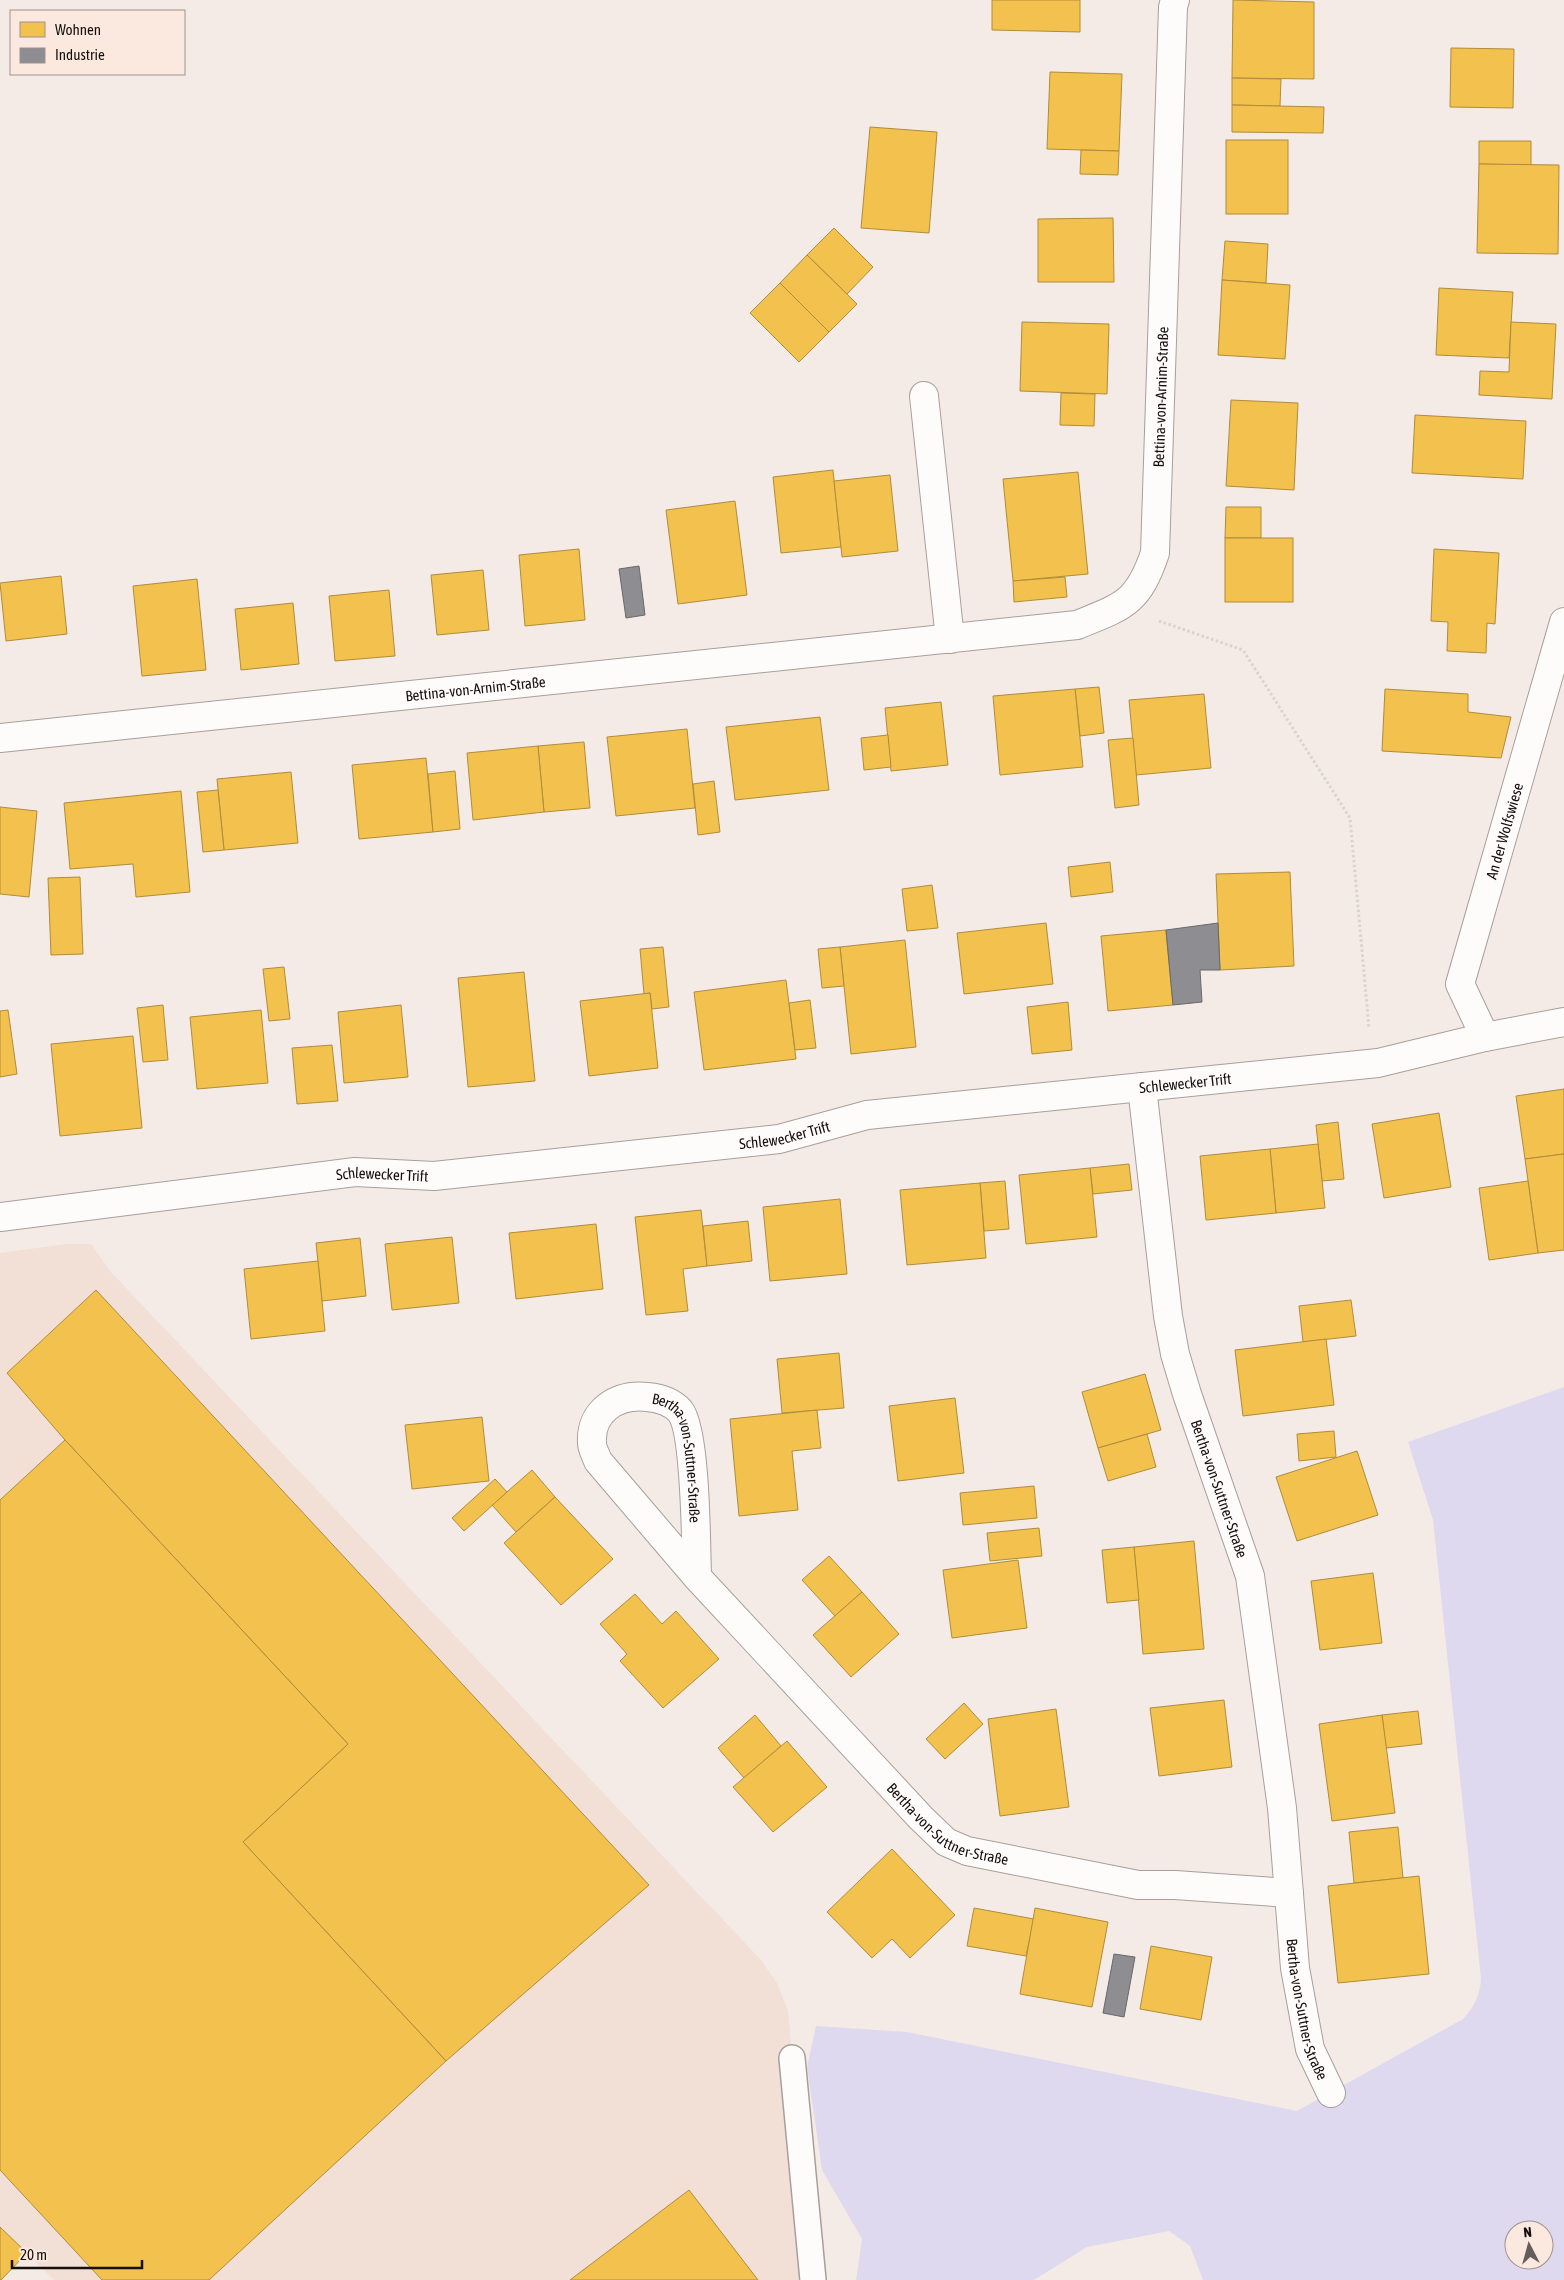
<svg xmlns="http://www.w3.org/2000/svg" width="1564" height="2280" font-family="'Asap Condensed',sans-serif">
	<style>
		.built { fill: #f2dfd5 }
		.green { fill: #ded9ef; fill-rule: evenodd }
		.homes { fill: #f2c14e; stroke: #b08c3a }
		.industry { fill: #8d8d92; stroke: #69686a }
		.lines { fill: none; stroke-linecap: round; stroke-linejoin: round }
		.lane-casing { stroke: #a79f9b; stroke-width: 28 }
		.street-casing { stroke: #a79f9b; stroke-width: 30 }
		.path { stroke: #d7d4d2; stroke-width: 3; stroke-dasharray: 2.5 2.5; stroke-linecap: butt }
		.lane { stroke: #fefcfb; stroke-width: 25 }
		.street { stroke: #fefcfb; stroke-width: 28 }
		.labels { text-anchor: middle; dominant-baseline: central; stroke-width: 5; stroke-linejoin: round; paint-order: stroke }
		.street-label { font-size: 15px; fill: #16100d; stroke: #fbe9e0 }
	</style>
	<rect width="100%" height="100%" fill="#f5ebe6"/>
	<!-- built -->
	<path class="built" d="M67,1244H91L111,1272L761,1960L777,1983L788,2011L813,2280H54L27,2253L0,2280V1253Z"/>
	<!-- green -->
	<path class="green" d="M1564,1387V2280H1203L1190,2246L1169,2231L1087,2247L1034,2280H856L862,2239L822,2170L807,2067L816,2026L907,2032L1297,2111L1463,2019C1474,2007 1480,1995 1481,1979L1433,1520L1408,1442ZM1514,2230H1544V2260H1514Z"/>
	<!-- homes -->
	<g class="homes">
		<path d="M992,0H1080V32L992,30Z"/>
		<path d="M1233,0L1314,2V79L1232,78Z"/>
		<path d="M1451,48L1514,49L1513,108L1450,107Z"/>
		<path d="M1050,72L1122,74L1119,151L1047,149Z"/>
		<path d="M1232,78L1281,79L1280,106L1232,105Z"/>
		<path d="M1232,105L1324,107L1323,133L1232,132Z"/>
		<path d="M870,127L937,132L929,233L861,228Z"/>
		<rect x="1226" y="140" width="62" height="74"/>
		<path d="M1479,141H1531V165L1479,164Z"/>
		<path d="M1081,150L1119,151L1118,175L1080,174Z"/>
		<path d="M1479,164L1559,165L1558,254L1477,253Z"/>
		<path d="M1113,218L1114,282H1038V219Z"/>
		<path d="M834,228L873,267L847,294L807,255Z"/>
		<path d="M1225,241L1268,244L1266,283L1222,280Z"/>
		<path d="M807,255L857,304L829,332L780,283Z"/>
		<path d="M1222,280L1290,285L1285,359L1218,355Z"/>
		<path d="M780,283L829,332L799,362L750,313Z"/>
		<path d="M1439,288L1513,292L1509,358L1436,355Z"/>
		<path d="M1022,322L1109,324L1107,394L1020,391Z"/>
		<path d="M1511,322L1556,324L1552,399L1479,395L1480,371L1509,372Z"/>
		<path d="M1061,393L1095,394L1094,426L1060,425Z"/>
		<path d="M1231,400L1298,403L1294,490L1226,486Z"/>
		<path d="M1415,415L1526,421L1523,479L1412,473Z"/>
		<path d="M833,470L841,547L781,553L773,477Z"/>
		<path d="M1078,472L1088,574L1013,581L1003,479Z"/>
		<path d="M890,475L898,551L842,557L834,481Z"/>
		<path d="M735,501L747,595L678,604L666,510Z"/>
		<path d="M1226,507H1261V538H1225Z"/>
		<rect x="1225" y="538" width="68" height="64"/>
		<path d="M579,549L585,620L525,626L519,555Z"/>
		<path d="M1434,549L1499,553L1495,624L1487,623L1486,653L1447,651L1448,622L1431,621Z"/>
		<path d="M483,570L489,630L437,635L431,575Z"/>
		<path d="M61,576L67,634L6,641L0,583Z"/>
		<path d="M1065,577L1067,597L1014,602L1013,581Z"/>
		<path d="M197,579L206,670L142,676L133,586Z"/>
		<path d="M389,590L395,656L335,661L329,596Z"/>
		<path d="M293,603L299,664L241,670L235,609Z"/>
		<path d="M1099,687L1104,733L1080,736L1075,689Z"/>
		<path d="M1075,689L1083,767L1000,775L993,696Z"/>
		<path d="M1385,689L1468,694V712L1511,717L1501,758L1382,751Z"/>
		<path d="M1204,694L1211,768L1136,775L1129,700Z"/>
		<path d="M941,702L948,765L891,771L885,708Z"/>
		<path d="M820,717L829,790L735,800L726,727Z"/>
		<path d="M687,729L695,808L616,816L607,737Z"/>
		<path d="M888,735L891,767L864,770L861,738Z"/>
		<path d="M1133,738L1139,805L1115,808L1108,740Z"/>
		<path d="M584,742L590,808L544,812L538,746Z"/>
		<path d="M538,746L544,812L473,820L467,753Z"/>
		<path d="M426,758L433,832L359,839L352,765Z"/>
		<path d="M455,771L460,829L433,832L428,774Z"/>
		<path d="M291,772L298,843L224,850L217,779Z"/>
		<path d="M714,781L720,832L698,835L693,784Z"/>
		<path d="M218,790L224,850L203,852L197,792Z"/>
		<path d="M181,791L190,892L136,897L133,864L70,869L64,803Z"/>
		<path d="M0,807L37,811L29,897L0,894Z"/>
		<path d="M1110,862L1113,892L1071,897L1068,867Z"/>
		<path d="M1290,872L1294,966L1220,970L1216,874Z"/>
		<path d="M80,877L83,954L51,955L48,878Z"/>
		<path d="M932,885L938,928L907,931L902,889Z"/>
		<path d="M1046,923L1053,984L964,994L957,933Z"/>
		<path d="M1166,930L1173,1005L1108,1011L1101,936Z"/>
		<path d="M905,940L916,1047L851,1054L840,947Z"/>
		<path d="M663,947L669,1007L652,1009L650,993L644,994L640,949Z"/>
		<path d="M840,947L844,986L822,988L818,949Z"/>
		<path d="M284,967L290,1019L269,1021L263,969Z"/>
		<path d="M524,972L535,1081L468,1087L458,978Z"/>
		<path d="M786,980L796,1059L704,1070L694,992Z"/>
		<path d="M650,993L658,1068L589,1076L580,1001Z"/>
		<path d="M810,1000L816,1048L795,1050L789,1003Z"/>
		<path d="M1068,1002L1072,1050L1032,1054L1027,1007Z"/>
		<path d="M163,1005L168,1060L143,1062L137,1008Z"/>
		<path d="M401,1005L408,1077L344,1083L338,1012Z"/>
		<path d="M8,1010L17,1074L0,1077V1011Z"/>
		<path d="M261,1010L268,1083L197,1089L190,1017Z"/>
		<path d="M133,1036L142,1128L60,1136L51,1044Z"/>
		<path d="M332,1045L338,1101L297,1104L292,1048Z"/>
		<path d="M1564,1089V1154L1525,1159L1516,1096Z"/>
		<path d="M1439,1113L1451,1187L1384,1198L1372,1124Z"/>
		<path d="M1338,1122L1344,1179L1322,1181L1316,1125Z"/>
		<path d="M1318,1144L1325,1208L1276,1213L1270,1149Z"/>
		<path d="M1270,1149L1276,1213L1206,1220L1200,1156Z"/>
		<path d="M1564,1154V1250L1538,1253L1525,1159Z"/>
		<path d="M1129,1164L1132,1190L1093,1194L1090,1168Z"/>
		<path d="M1090,1168L1097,1237L1026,1244L1019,1175Z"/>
		<path d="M1005,1181L1009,1229L984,1231L980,1183Z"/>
		<path d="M1528,1181L1538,1253L1489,1260L1479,1188Z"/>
		<path d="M980,1183L986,1258L907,1265L900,1190Z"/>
		<path d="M840,1199L847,1274L770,1281L763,1207Z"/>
		<path d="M701,1210L707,1266L683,1269L688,1311L646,1315L635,1217Z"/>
		<path d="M748,1221L752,1261L707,1266L703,1226Z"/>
		<path d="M596,1224L603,1289L516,1299L509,1233Z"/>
		<path d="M452,1237L459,1303L392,1310L385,1244Z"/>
		<path d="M360,1238L366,1296L322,1301L316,1243Z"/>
		<path d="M318,1261L325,1331L251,1339L244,1269Z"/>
		<path d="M96,1290L649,1885L446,2061L243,1842L348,1744L65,1440L7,1373Z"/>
		<path d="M1351,1300L1356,1336L1303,1342L1299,1306Z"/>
		<path d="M1326,1339L1334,1405L1243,1416L1235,1350Z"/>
		<path d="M839,1353L844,1408L782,1413L777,1359Z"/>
		<path d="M1145,1374L1161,1430L1098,1448L1082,1392Z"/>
		<path d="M955,1398L964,1473L898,1481L889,1406Z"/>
		<path d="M817,1410L821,1448L792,1451L798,1510L739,1516L730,1419Z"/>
		<path d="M482,1417L489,1481L412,1489L405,1425Z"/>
		<path d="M1334,1431L1336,1457L1299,1461L1297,1434Z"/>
		<path d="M1147,1434L1156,1467L1108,1481L1098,1448Z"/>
		<path d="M65,1440L348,1744L243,1842L446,2061L209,2280H102L0,2170V1500Z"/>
		<path d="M1357,1451L1378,1515L1297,1541L1276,1477Z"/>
		<path d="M532,1470L555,1497L516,1532L492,1505Z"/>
		<path d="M495,1479L507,1492L464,1531L452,1518Z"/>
		<path d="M1034,1486L1037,1518L963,1525L960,1493Z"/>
		<path d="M555,1497L613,1559L561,1605L504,1543Z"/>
		<path d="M1039,1528L1042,1556L990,1561L987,1533Z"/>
		<path d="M1194,1541L1204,1649L1143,1654L1134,1547Z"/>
		<path d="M1134,1547L1139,1600L1107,1603L1102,1550Z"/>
		<path d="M829,1556L862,1592L835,1616L802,1580Z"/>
		<path d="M1018,1560L1027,1628L952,1638L943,1570Z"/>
		<path d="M1373,1573L1382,1643L1320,1650L1311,1581Z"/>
		<path d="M862,1592L899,1634L851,1677L813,1635Z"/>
		<path d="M635,1594L662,1624L676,1611L719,1659L663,1708L620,1661L627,1654L600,1624Z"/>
		<path d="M1224,1700L1232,1767L1159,1776L1150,1708Z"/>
		<path d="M964,1703L983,1724L945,1759L926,1739Z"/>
		<path d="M1056,1709L1069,1807L1000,1816L988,1719Z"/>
		<path d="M1418,1711L1422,1744L1386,1748L1382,1715Z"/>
		<path d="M755,1715L781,1746L744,1778L718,1748Z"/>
		<path d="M1382,1715L1395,1813L1332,1821L1319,1724Z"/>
		<path d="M787,1741L827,1787L773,1832L733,1787Z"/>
		<path d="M1398,1827L1403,1878L1354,1883L1349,1832Z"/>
		<path d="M892,1849L955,1915L910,1958L892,1939L872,1958L827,1912Z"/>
		<path d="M1419,1876L1429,1974L1338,1983L1328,1886Z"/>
		<path d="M974,1908L1034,1919L1026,1956L967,1946Z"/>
		<path d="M1035,1908L1108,1922L1092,2007L1020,1994Z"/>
		<path d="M1151,1946L1212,1957L1201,2020L1140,2009Z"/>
		<path d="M689,2190L758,2280H570Z"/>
		<path d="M0,2227L27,2253L1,2280H0Z"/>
	</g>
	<!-- industry -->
	<g class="industry">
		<path d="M639,566L645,615L626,618L619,569Z"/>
		<path d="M1218,923L1220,970H1200L1202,1002L1173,1005L1166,930Z"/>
		<path d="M1114,1954L1135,1957L1124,2017L1103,2013Z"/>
	</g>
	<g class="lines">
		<!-- lane casing -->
		<g class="lane-casing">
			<path id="lane" d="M792,2058L813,2280"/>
		</g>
		<!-- street casing -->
		<g class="street-casing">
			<g id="street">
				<path d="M924,396L950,639"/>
				<path id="s1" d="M0,738L1077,625C1124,606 1138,603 1155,553L1173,7L1175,0"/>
				<path id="s2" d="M1485,1037L1460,984L1564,622"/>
				<path id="s3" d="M1142,1087L1168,1316L1175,1354L1187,1394L1250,1576L1282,1808L1295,1968L1310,2049L1331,2093"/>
				<path id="s4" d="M0,1217L355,1172L434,1176L779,1139L867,1115L1378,1063L1485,1037L1564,1022"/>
				<path id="s5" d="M697,1577L598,1461C596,1455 592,1449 592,1443C590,1411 617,1394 647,1397C659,1398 671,1401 680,1411C696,1431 696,1546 697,1577L921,1818L946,1842L967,1851L1138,1885H1175L1289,1893"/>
			</g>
		</g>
		<!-- path -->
		<path class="path" d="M1159,621L1243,650L1350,818L1369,1028"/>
		<!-- lane -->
		<use href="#lane" class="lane"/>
		<!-- street -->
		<use href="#street" class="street"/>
	</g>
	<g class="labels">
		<!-- street labels -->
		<g class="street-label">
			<text stroke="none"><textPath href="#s1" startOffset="1351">Bettina-von-Arnim-Straße</textPath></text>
			<text stroke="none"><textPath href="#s1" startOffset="478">Bettina-von-Arnim-Straße</textPath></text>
			<text stroke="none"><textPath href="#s2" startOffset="218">An der Wolfswiese</textPath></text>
			<text stroke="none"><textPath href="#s4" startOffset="1195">Schlewecker Trift</textPath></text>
			<text stroke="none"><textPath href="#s4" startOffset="790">Schlewecker Trift</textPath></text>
			<text stroke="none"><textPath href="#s4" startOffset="385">Schlewecker Trift</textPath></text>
			<text stroke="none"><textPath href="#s5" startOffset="332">Bertha-von-Suttner-Straße</textPath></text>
			<text stroke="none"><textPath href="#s3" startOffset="411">Bertha-von-Suttner-Straße</textPath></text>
			<text stroke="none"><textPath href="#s5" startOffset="815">Bertha-von-Suttner-Straße</textPath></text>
			<text stroke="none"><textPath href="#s3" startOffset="941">Bertha-von-Suttner-Straße</textPath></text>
		</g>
	</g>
	<!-- legend -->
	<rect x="10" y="10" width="175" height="65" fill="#fbe9e0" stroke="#9f928c"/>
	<rect x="20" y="22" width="25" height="15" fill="#f2c14e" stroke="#9f928c"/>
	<text x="55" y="35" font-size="15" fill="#16100d">Wohnen</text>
	<rect x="20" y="48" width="25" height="15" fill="#8d8d92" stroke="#9f928c"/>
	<text x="55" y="60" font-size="15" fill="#16100d">Industrie</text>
	<!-- north arrow -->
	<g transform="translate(1529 2245) rotate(354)"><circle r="24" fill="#fbe9e0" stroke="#9f928c"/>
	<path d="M0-4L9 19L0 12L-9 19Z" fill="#645d59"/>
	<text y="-8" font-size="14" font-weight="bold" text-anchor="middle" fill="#16100d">N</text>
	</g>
	<!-- scale -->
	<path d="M12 2260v8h130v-8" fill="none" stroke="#16100d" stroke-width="2.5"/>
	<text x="20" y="2260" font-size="15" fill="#16100d" stroke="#fbe9e0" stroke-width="4" paint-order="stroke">20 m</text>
</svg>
